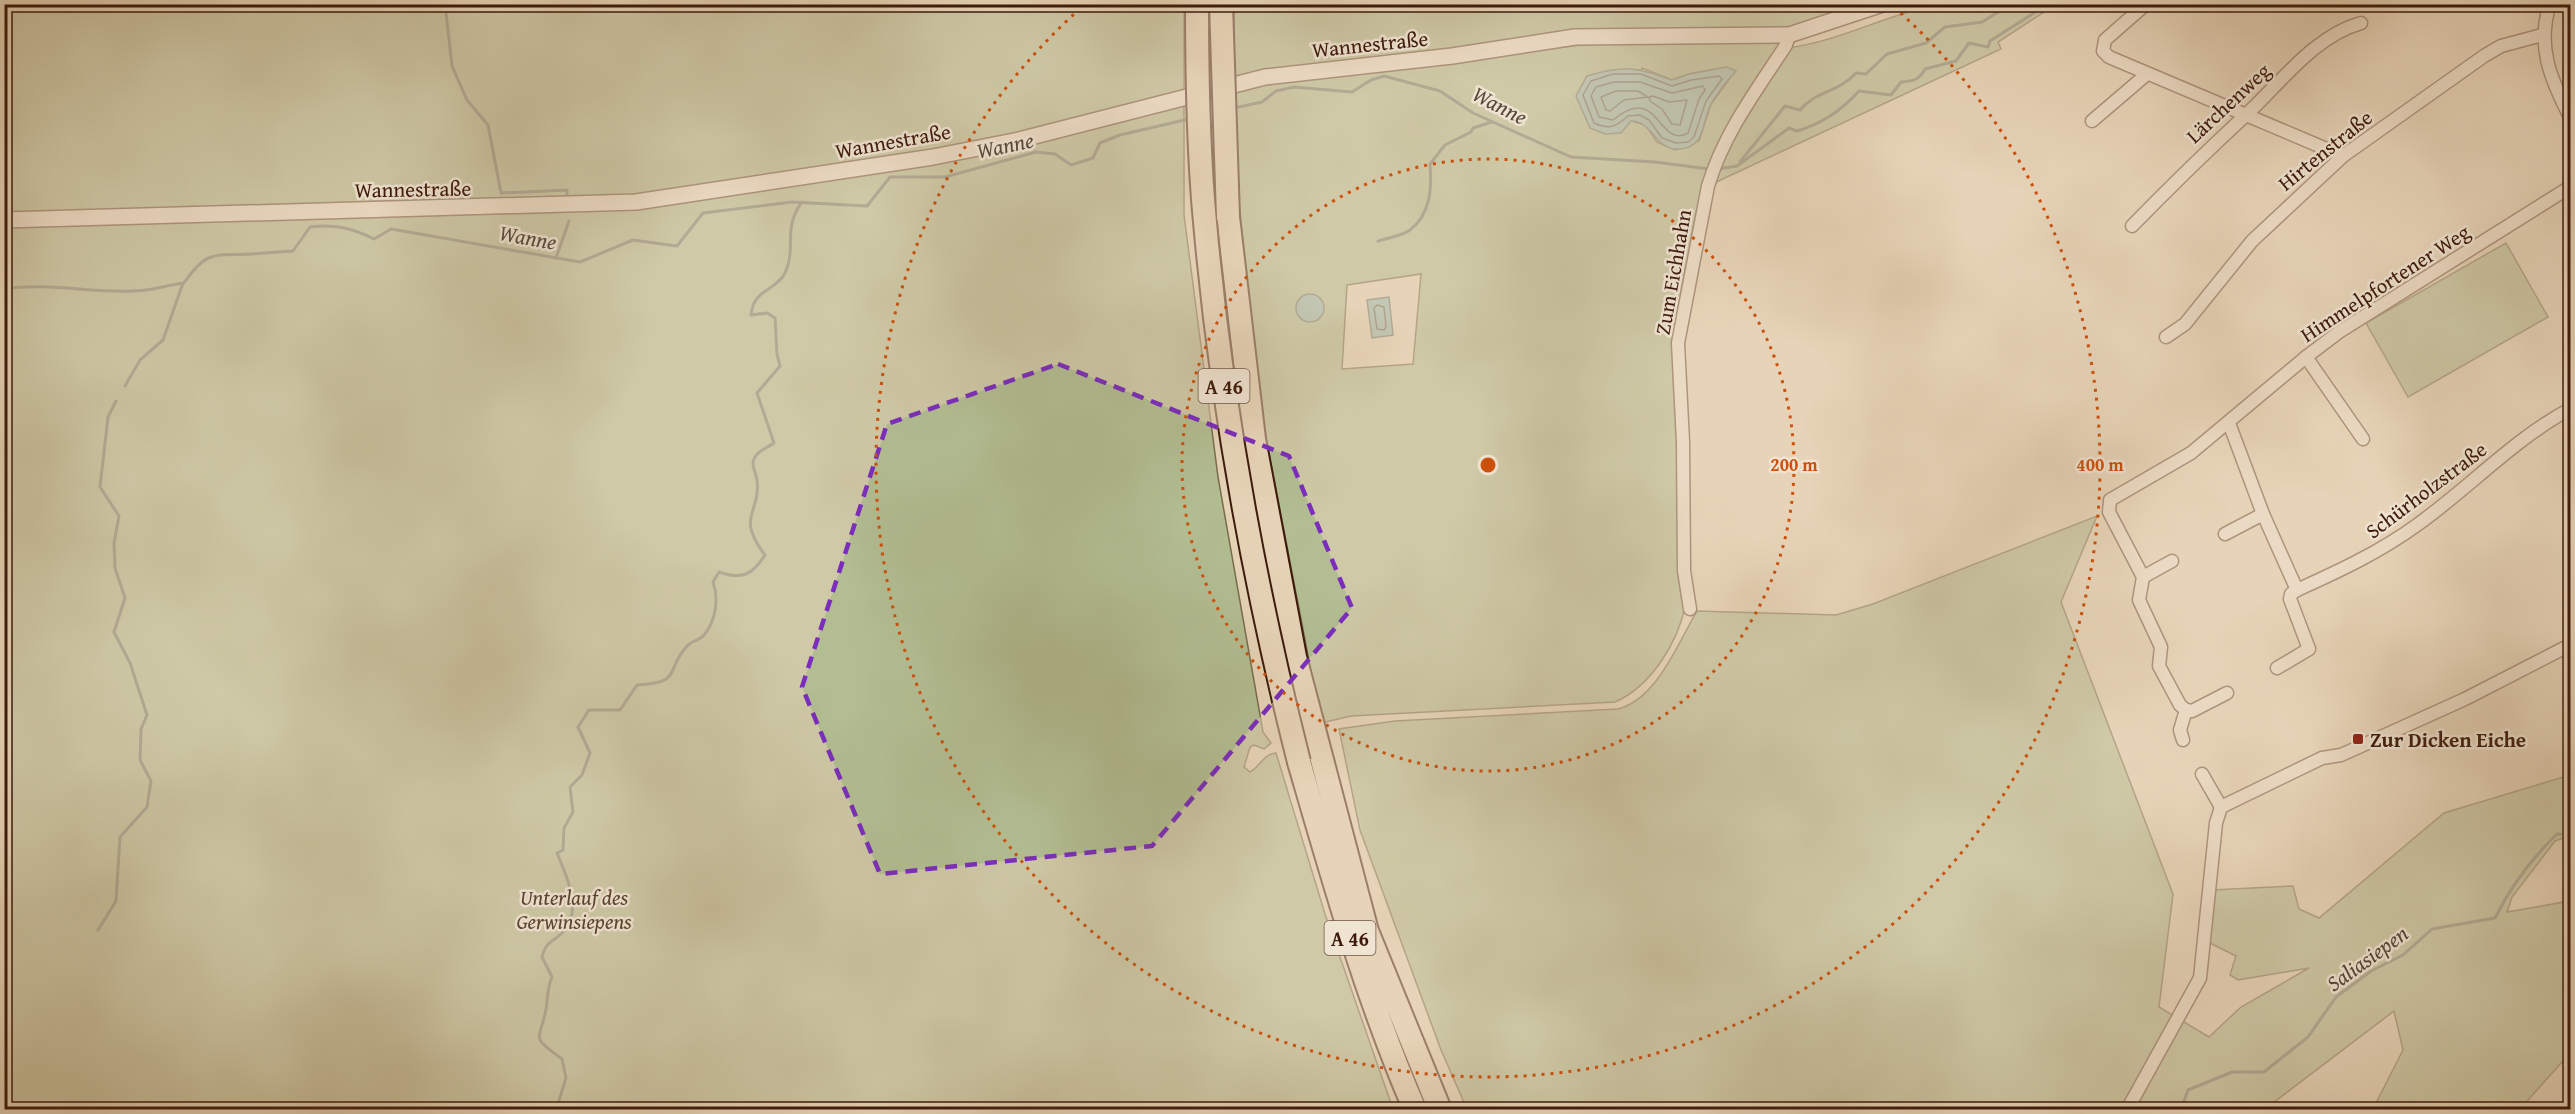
<svg xmlns="http://www.w3.org/2000/svg" width="2575" height="1114" font-family="'Gentium Book Plus',serif">
	<style>
		.green { fill: #b2bd92; stroke: #786c4e; stroke-width: 1.5; fill-rule: evenodd }
		.water { fill: #97b8ad; stroke: #73796c; stroke-width: 1.5 }
		.lines { fill: none; stroke-linecap: round; stroke-linejoin: round }
		.shore { stroke: #6a695c; stroke-width: 1.5 }
		.stream { stroke: #73796c; stroke-width: 3 }
		.minor-casing { stroke: #684836; stroke-width: 15 }
		.tertiary-casing { stroke: #684836; stroke-width: 18 }
		.motorway-casing { stroke: #3d1a0b; stroke-width: 26 }
		.minor { stroke: #efe3d1; stroke-width: 12 }
		.tertiary { stroke: #efe3d1; stroke-width: 15 }
		.motorway { stroke: #e7d4b8; stroke-width: 22 }
		.motorway-bridge-casing { stroke: #3d1a0b; stroke-width: 26; stroke-linecap: butt }
		.motorway-bridge { stroke: #e7d4b8; stroke-width: 22 }
		.marked { fill: none; stroke: #7b2cbf; stroke-width: 4.5; stroke-dasharray: 12 8; stroke-linejoin: round }
		.ring { fill: none; stroke: #ce500c; stroke-width: 3; stroke-dasharray: 3 6 }
		.poi-dot { fill: #8f2418; stroke: #efe3d1; stroke-width: 2 }
		.labels { text-anchor: middle; dominant-baseline: central; stroke-width: 5; stroke-linejoin: round; paint-order: stroke }
		.shield { fill: #efe3d1; stroke: #725646; stroke-width: 1.5 }
		.shield-label { font-size: 20px; font-weight: bold; fill: #3d1a0b }
		.street-label { font-size: 21px; fill: #3d1a0b; stroke: #efe3d1 }
		.poi-label { font-size: 21px; font-weight: bold; fill: #3d1a0b; stroke: #efe3d1; text-anchor: start }
		.park-label { font-size: 21px; font-style: italic; fill: #5a432d; stroke: #efe3d1 }
		.water-label { font-size: 22px; font-style: italic; fill: #58493c; stroke: #efe3d1 }
		.centre { fill: #ce500c; stroke: #efe3d1; stroke-width: 3 }
		.ring-label { font-size: 18px; text-anchor: middle; font-weight: bold; fill: #ce500c; stroke: #efe3d1; stroke-width: 5; stroke-linejoin: round; paint-order: stroke }
	</style>
	<rect width="100%" height="100%" fill="#e7d4b8"/>
	<filter id="stains"><feTurbulence type="fractalNoise" baseFrequency=".00333" numOctaves="4"/><feColorMatrix values="0 0 0 0 .2 0 0 0 0 .09 0 0 0 0 .02 0 0 0 .5 -.17"/></filter>
	<radialGradient id="worn" r=".72"><stop offset=".6" stop-color="#630" stop-opacity="0"/><stop offset="1" stop-color="#630" stop-opacity=".3"/></radialGradient>
	<!-- green -->
	<g class="green">
		<path d="M1868,4L1788,31L1603,32L1234,79V5Z"/>
		<path d="M5,5H1184V215L1218,477L1263,732L1271,743L1264,749L1254,745L1250,747L1244,767L1250,772C1260,767 1263,754 1276,753L1325,914L1393,1109L5,1110Z"/>
		<path d="M1934,5H2055L1998,42L2001,49L1712,184L1720,160L1787,48C1837,42 1884,16 1934,5Z"/>
		<path d="M1630,39H1785L1727,130L1675,343L1685,607C1677,644 1650,687 1615,702L1351,716L1321,723L1259,401L1236,171V87ZM1727,67L1730,78L1711,104L1699,141L1675,150L1657,142L1646,125L1631,121L1642,68L1672,80L1689,74ZM1421,274L1413,364L1342,369L1347,285Z"/>
		<path d="M2506,243L2548,317L2408,397L2366,323Z"/>
		<path d="M2097,516L2061,602L2173,894L2159,1007L2209,1037L2241,1007L2309,968L2238,980L2230,975L2236,956L2210,943L2212,890L2293,886L2299,909L2319,918L2444,813L2570,775V836L2555,841L2512,897L2507,912L2570,901V1053L2520,1109H2373L2403,1050L2394,1011L2265,1109H1467L1441,1050L1360,830L1339,729L1395,721L1618,709C1657,699 1678,643 1697,611L1836,615L1873,604Z"/>
	</g>
	<!-- water -->
	<g class="water">
		<path d="M1727,67L1736,71C1729,79 1716,95 1711,104C1701,123 1706,147 1680,149C1655,151 1653,121 1631,121L1621,133L1605,134L1590,128L1576,96L1587,76C1622,65 1638,67 1672,80L1689,74Z"/>
		<circle cx="1310" cy="308" r="14"/>
		<path d="M1389,297L1393,335L1372,338L1367,300Z"/>
	</g>
	<g class="lines">
		<!-- shore -->
		<g class="shore">
			<path d="M1613,74H1641L1672,86L1691,80L1719,76L1722,79L1706,101L1694,137L1688,142L1676,143L1662,138L1649,120L1640,115L1628,116C1616,127 1610,130 1594,123L1583,95L1591,81Z"/>
			<path d="M1614,82H1640L1672,93L1703,86L1705,90L1699,99L1688,133C1658,150 1659,81 1613,120L1599,117L1591,96L1596,87Z"/>
			<path d="M1616,91H1638L1648,97L1624,100L1610,111L1606,110L1601,97Z"/>
			<path d="M1653,96L1669,102L1687,100L1680,125L1672,124L1662,109L1650,101L1649,97Z"/>
			<path d="M1377,305L1384,307L1386,327L1384,330L1377,329L1374,308Z"/>
		</g>
		<!-- stream -->
		<g class="stream">
			<path d="M445,4L452,66L467,100L488,125L501,193L567,190V194"/>
			<path d="M1234,108L1262,102L1276,91L1294,87L1352,92L1371,80L1384,76L1440,91L1473,113L1571,157L1655,162L1709,169"/>
			<path d="M1740,162L1785,106L1800,110C1817,90 1838,93 1856,73L1866,74L1887,54L1926,43L1945,27L1982,22L2011,4"/>
			<path d="M1718,169L1737,166L1789,128L1797,131C1821,124 1842,110 1859,91L1891,95L1901,82C1914,81 1919,80 1925,69L1956,61L1969,43L1988,47L1990,41L2048,4"/>
			<path d="M1378,241C1388,238 1402,236 1410,230C1431,214 1432,187 1430,164L1445,145L1471,132L1473,128L1492,122"/>
			<path d="M556,258L569,221"/>
			<path d="M4,289C47,282 90,293 133,291C150,291 167,285 184,283C207,249 215,256 251,254C265,253 279,252 293,251L310,227C335,224 352,228 374,239L391,229L580,262L633,240L677,246L703,213L792,202L867,206L890,177H945L1036,152L1055,154L1071,165L1093,158L1100,143L1120,135L1189,119"/>
			<path d="M125,386L140,360L163,340L183,283"/>
			<path d="M98,930L116,901L120,837L147,807L151,781L140,760L141,729L147,715L130,663L114,632L125,598L115,568L114,543L119,516L100,487L108,417L116,401"/>
			<path d="M556,1110L566,1078L562,1059C529,1035 540,1042 546,1009C548,997 547,988 552,977L542,957C547,940 551,944 562,933C584,910 567,878 557,853L563,850L564,828L573,812L570,787L582,775L590,753L578,727L589,710H620L637,685C684,683 664,670 688,645C692,641 700,640 704,635C716,621 719,598 713,582L719,572C742,580 752,575 765,555C735,516 761,514 757,480C756,471 750,465 755,457C758,451 768,447 774,443L757,393L780,366L777,354L775,318L767,313L751,315C753,289 776,291 785,273C797,248 782,228 802,202"/>
			<path d="M2181,1110L2188,1090L2232,1072H2264L2308,1037L2336,997L2371,971L2403,955L2432,929L2495,918C2511,886 2531,859 2557,834L2570,835"/>
		</g>
		<!-- minor casing -->
		<g class="minor-casing">
			<g id="minor">
				<path d="M2146,4L2105,40L2103,51L2109,57L2343,156"/>
				<path d="M2550,4C2536,46 2551,80 2570,117"/>
				<path d="M2092,121L2147,74"/>
				<path d="M2132,226C2170,187 2208,150 2248,113C2282,81 2315,36 2361,23"/>
				<path d="M2166,337L2185,324L2252,241L2343,156L2484,56L2501,46L2542,35"/>
				<path d="M2306,357L2363,439"/>
				<path d="M2229,423L2263,514L2297,590C2339,571 2380,552 2417,525C2469,488 2514,439 2570,409"/>
				<path d="M2225,534L2263,514"/>
				<path d="M2143,577L2172,561"/>
				<path d="M1690,609L1684,571L1683,442L1678,343L1708,186C1724,133 1756,91 1786,45L1789,35"/>
				<path d="M2277,668L2309,649L2290,599L2291,594L2297,590"/>
				<path d="M2227,693L2192,711L2186,710L2180,705L2159,666L2161,647L2139,600L2143,577L2109,512L2110,500L2191,453L2306,357L2339,332L2570,187"/>
				<path d="M2183,740L2180,730L2186,710"/>
				<path d="M2202,774L2221,807"/>
				<path d="M2127,1110L2200,978L2216,823L2221,807L2322,758L2341,755L2465,699L2570,645"/>
			</g>
		</g>
		<!-- tertiary casing -->
		<g class="tertiary-casing">
			<path id="tertiary" d="M4,220L636,202L933,157L1019,140L1265,77L1452,56L1575,37L1789,35L1883,4"/>
		</g>
		<!-- motorway casing -->
		<g class="motorway-casing">
			<g id="motorway">
				<path d="M1228,217L1254,439L1295,657L1367,931L1440,1110"/>
				<path d="M1299,762C1333,879 1366,997 1415,1110"/>
			</g>
		</g>
		<!-- minor -->
		<use href="#minor" class="minor"/>
		<!-- tertiary -->
		<use href="#tertiary" class="tertiary"/>
		<!-- motorway -->
		<use href="#motorway" class="motorway"/>
		<!-- motorway-bridge casing -->
		<g class="motorway-bridge-casing">
			<g id="motorway-bridge">
				<path d="M1197,4C1197,77 1198,150 1205,222C1221,404 1254,584 1299,762"/>
				<path d="M1221,4L1228,217"/>
			</g>
		</g>
		<!-- motorway-bridge -->
		<use href="#motorway-bridge" class="motorway-bridge"/>
	</g>
	<!-- marked area -->
	<path d="M0 0H2575V1114H0ZM1058,364L1289,456L1352,608L1152,846L880,874L802,687L887,424Z" fill="#e7d4b8" fill-opacity=".55" fill-rule="evenodd"/>
	<path class="marked" d="M1058,364L1289,456L1352,608L1152,846L880,874L802,687L887,424Z"/>
	<!-- distance rings -->
	<g class="ring">
		<circle cx="1488" cy="465" r="306"/>
		<path d="M1894 7A612 612 0 1 1 1082 7"/>
	</g>
	<!-- markers -->
	<rect class="poi-dot" x="2352" y="733" width="12" height="12" rx="3"/>
	<g class="labels">
		<!-- shield labels -->
		<g class="shield">
			<rect x="1198.5" y="369" width="51" height="34" rx="4.5"/>
			<rect x="1324.5" y="921" width="51" height="34" rx="4.5"/>
		</g>
		<g class="shield-label">
			<text x="1224" y="386">A 46</text>
			<text x="1350" y="938">A 46</text>
		</g>
		<!-- street labels -->
		<g class="street-label">
			<text transform="translate(1370 44) rotate(-6)">Wannestraße</text>
			<text transform="translate(2228 103) rotate(-43)">Lärchenweg</text>
			<text transform="translate(893 141) rotate(-10)">Wannestraße</text>
			<text transform="translate(2325 150) rotate(-39)">Hirtenstraße</text>
			<text transform="translate(413 189) rotate(-1)">Wannestraße</text>
			<text transform="translate(1673 272) rotate(-80)">Zum Eichhahn</text>
			<text transform="translate(2385 283) rotate(-33)">Himmelpfortener Weg</text>
			<text transform="translate(2426 490) rotate(-37)">Schürholzstraße</text>
		</g>
		<!-- poi labels -->
		<g class="poi-label">
			<text x="2370" y="739">Zur Dicken Eiche</text>
		</g>
		<!-- park labels -->
		<g class="park-label">
			<text x="574" y="897">Unterlauf des<tspan x="574" dy="24">Gerwinsiepens</tspan></text>
		</g>
		<!-- water labels -->
		<g class="water-label">
			<text transform="translate(1500 105) rotate(27)">Wanne</text>
			<text transform="translate(1005 145) rotate(-12)">Wanne</text>
			<text transform="translate(528 237) rotate(10)">Wanne</text>
			<text transform="translate(2367 958) rotate(-36)">Saliasiepen</text>
		</g>
	</g>
	<circle cx="1488" cy="465" r="9" class="centre"/>
	<g class="ring-label">
		<text x="1794" y="471">200 m</text>
		<text x="2100" y="471">400 m</text>
	</g>
	<!-- margin -->
	<rect width="2575" height="1114" fill="none" stroke="#e7d4b8" stroke-width="24"/>
	<rect x="6" y="6" width="2563" height="1102" fill="none" stroke="#3d1a0b" stroke-width="3"/>
	<rect x="12" y="12" width="2551" height="1090" fill="none" stroke="#3d1a0b" stroke-width="1.5"/>
	<rect width="100%" height="100%" filter="url(#stains)"/>
	<rect width="100%" height="100%" fill="url(#worn)"/>
</svg>
